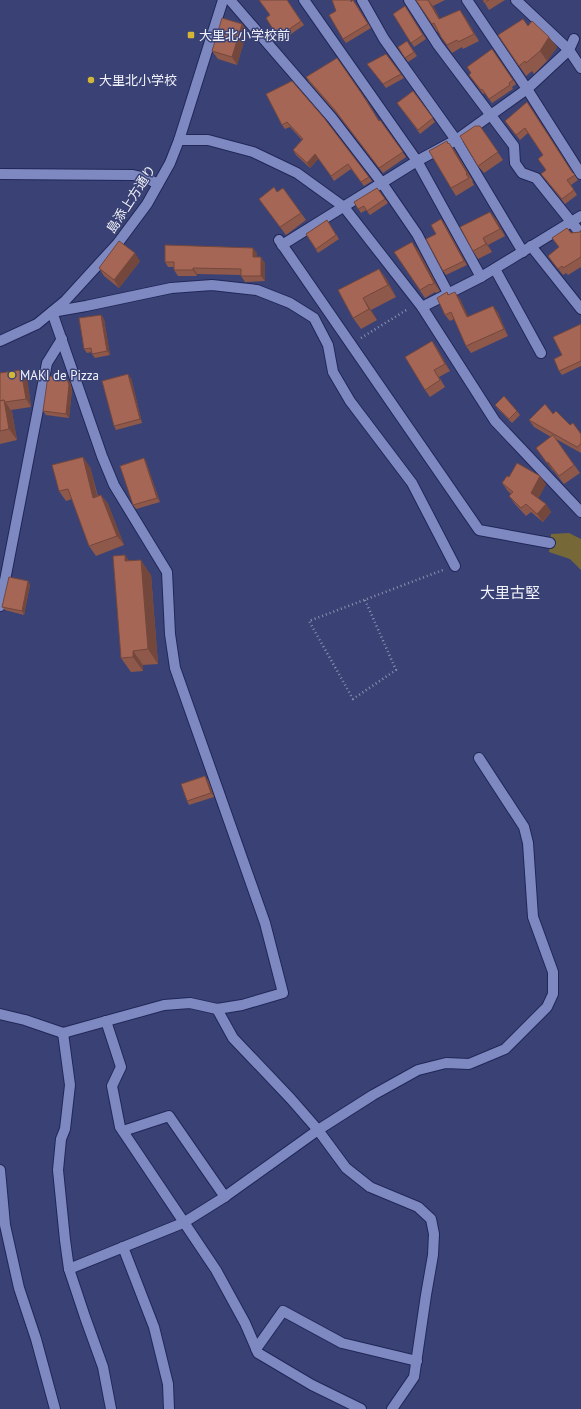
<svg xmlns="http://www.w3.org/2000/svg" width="581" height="1409" font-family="'PT Sans','Noto Sans JP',sans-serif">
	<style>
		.green { fill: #766937 }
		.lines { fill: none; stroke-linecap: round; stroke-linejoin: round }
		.minor-casing { stroke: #212757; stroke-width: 12 }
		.path { stroke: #8d92b1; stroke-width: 2.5; stroke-dasharray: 1 3; stroke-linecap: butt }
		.minor { stroke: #7e89c2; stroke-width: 10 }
		.wall { fill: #8e584a }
		.shaded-wall { fill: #74473c }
		.building { fill: #a56656; stroke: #74473c }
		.poi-dot { fill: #d5b535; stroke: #3a4275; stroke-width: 1.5 }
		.labels { text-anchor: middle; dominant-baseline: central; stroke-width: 3; stroke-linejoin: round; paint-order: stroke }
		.poi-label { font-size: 13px; fill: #f2f3fa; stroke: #3a4275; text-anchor: start }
		.street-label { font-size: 13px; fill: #f2f3fa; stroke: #3a4275 }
		.quarter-label { font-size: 15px; fill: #f2f3fa; stroke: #3a4275 }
	</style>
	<rect width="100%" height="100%" fill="#3a4275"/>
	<!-- green -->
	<path class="green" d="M569,533L581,539V570L570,559L549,552L551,534Z"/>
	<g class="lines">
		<!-- minor casing -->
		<g class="minor-casing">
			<g id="minor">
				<path d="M230,0L332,118L382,183L417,234L448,293"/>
				<path d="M304,0L417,161L481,277"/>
				<path d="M362,0L384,39L456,140L523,252"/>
				<path d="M409,0L438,45L514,146L515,163L522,173L536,178L581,234"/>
				<path d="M467,0L527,89L581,174"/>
				<path d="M516,0L569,50L581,68"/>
				<path d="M179,140H208L253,152L297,173L344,207L422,307L495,421L581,512"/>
				<path d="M0,174L133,175L146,178L158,184"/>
				<path d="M279,240L479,530L550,543"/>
				<path d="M282,245L417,161L456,140L527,89L569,50L574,39"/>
				<path d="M531,246L581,309"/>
				<path d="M495,269L541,353"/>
				<path d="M422,307L481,277L581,216"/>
				<path d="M0,341L37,324L65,301L118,243L147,204L170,163L179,140L223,0"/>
				<path d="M0,606L47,363L62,339"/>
				<path d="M217,1009L233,1038L291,1099L318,1130L346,1168L370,1187L418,1207L431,1219L434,1234L433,1255L426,1295L414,1377L392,1409"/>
				<path d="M0,1014L25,1020L63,1033L164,1005L190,1003L217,1009L242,1005L283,993L265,923L175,668L170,634L167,572L114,485L102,456L52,312L86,306L171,288L212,285L257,290L290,303L314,318L328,345L333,372L350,401L412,483L455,566"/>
				<path d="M106,1021L121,1067L112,1086L120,1127L216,1270L245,1323L258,1353L312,1385L361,1409"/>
				<path d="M63,1033L70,1085L65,1129L61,1139L58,1170L65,1240L69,1269L85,1317L103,1367L111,1409"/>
				<path d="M123,1131L169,1116L225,1197"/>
				<path d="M0,1170L5,1225L19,1288L36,1339L55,1409"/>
				<path d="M123,1247L154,1327L168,1384L169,1409"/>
				<path d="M69,1269L183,1223L223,1198L318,1130L373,1095L418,1070L446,1063L469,1064L505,1049L547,1007L553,994V972L533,917L528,843L524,827L479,758"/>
				<path d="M256,1349L283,1311L342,1343L417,1361"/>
			</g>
		</g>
		<!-- path -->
		<g class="path">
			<path d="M361,338L408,309"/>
			<path d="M365,600L396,670L353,699L309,621L443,570"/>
		</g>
		<!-- minor -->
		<use href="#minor" class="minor"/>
	</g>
	<!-- wall -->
	<g class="wall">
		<path d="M287,0L304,25L281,41L266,18Z"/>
		<path d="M416,0H445L433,6L440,19L465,17L479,41L463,49L462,47L452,53L441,37L438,31L437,32L432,24Z"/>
		<path d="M483,0H505L489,10Z"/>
		<path d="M352,1L356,4L371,28L346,43L343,39Z"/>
		<path d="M405,6L426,39L414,47L393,14Z"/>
		<path d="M242,24L247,31L237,65L218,59L212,51Z"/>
		<path d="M528,26L557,47L547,61L534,74L532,71L526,76L498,35Z"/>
		<path d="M407,41L417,56L408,62L398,47Z"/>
		<path d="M492,49L516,84L512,87L513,89L492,103L485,93L483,94L469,75L471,73Z"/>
		<path d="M386,54L404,78L386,88L367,64Z"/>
		<path d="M306,77L366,99L379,121L380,120L406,157L383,173L337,114L309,82Z"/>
		<path d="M413,91L435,122L420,134L397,103Z"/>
		<path d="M266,94L369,177L372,181L364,186L351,169L334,181L319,158L310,168L296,155L293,150L302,140L290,127L285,129L282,125Z"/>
		<path d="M527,102L573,173L578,180L571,185L577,195L565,204L541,174L546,170L543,155L528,133L520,140L505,121Z"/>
		<path d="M480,126L503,160L484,173L478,166Z"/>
		<path d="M449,144L455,151L473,181H472L474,185L456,196L451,188Z"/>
		<path d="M377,188L388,203L370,215L366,210L361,213L354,202Z"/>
		<path d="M277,192L301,213L306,220L286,235L259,199Z"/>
		<path d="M496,219L505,236L488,245L492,252L478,259L473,251Z"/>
		<path d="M327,220L339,239L318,253L306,234Z"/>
		<path d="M444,223L467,265L446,275L443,271L436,234Z"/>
		<path d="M581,230V267L568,275L566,273L563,275L548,256L559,247L571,233L580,232Z"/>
		<path d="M418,250L440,291L436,293L435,292L425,298L394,252Z"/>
		<path d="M257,253V257L265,263V281L245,282L241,276V275L197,274V276H178L174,270V267H168L165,262Z"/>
		<path d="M140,261L119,288L104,276L99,268Z"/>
		<path d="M379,269L387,280L396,297L371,310L377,320L361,329L353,318Z"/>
		<path d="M447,292L449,295L460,299L468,317L493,306L498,313L508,336L471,353L466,346L454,319L450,321L445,315Z"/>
		<path d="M101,315L104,319L110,355L95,358L92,354V352L87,353L84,349Z"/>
		<path d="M581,324V366L562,375L559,371L562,355Z"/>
		<path d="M432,341L437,348L450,371L439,377L445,387L430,397L425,390Z"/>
		<path d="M0,373L27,378L31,407L11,410L12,412L17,440L0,444Z"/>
		<path d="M131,378L142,423L116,430L114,426Z"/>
		<path d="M70,382L72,389L69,418L46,415L43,411Z"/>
		<path d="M495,405L517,411L520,415L512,423L498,409Z"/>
		<path d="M553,414L570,425L581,434V453L556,439L580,473L564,484L553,470V471L536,448L551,437L534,427L529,420Z"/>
		<path d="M144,458L146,462L160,502L136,509L133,505Z"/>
		<path d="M90,467L98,496L101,495L108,504L124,545L96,556L89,546L72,499L66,501L59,491Z"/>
		<path d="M509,477L546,484L538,498L546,504L551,512L543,522L531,512L526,516L515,504L509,496L511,494L507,490L502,483Z"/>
		<path d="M129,561L151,575L158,664L143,665V671L131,672L121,658Z"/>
		<path d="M28,581L30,585L24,615L5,610L2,607Z"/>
		<path d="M208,780L214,797L189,805L187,801Z"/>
	</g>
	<!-- shaded-wall -->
	<g class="shaded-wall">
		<path d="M428,0L433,6L444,27L439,19Z"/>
		<path d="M460,10L465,17L479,41L474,34Z"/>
		<path d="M242,24L247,31L237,65L232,57Z"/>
		<path d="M549,37L557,47L547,61L540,51Z"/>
		<path d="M449,143L455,151L473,181L467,173Z"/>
		<path d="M315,154L319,158L310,168L307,163Z"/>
		<path d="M490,212L496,219L505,236L500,229Z"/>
		<path d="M441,219L444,223L467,265L464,261Z"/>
		<path d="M483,238L488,245L492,252L486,244Z"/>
		<path d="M412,242L418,250L440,291L434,283Z"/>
		<path d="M253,248L257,253V263L253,257Z"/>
		<path d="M135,253L140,261L119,288L114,280Z"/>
		<path d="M261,257L265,263V281L261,276Z"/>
		<path d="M193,268L197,274V276L193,270Z"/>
		<path d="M379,269L387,280L396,297L388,285Z"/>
		<path d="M455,292L460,299L472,324L467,317Z"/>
		<path d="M363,298L371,310L377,320L369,309Z"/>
		<path d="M493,306L498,313L508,336L504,329Z"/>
		<path d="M101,315L104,319L110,355L107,351Z"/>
		<path d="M432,341L437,348L450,371L445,364Z"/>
		<path d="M21,370L27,378L31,407L26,399Z"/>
		<path d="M128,374L131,378L142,423L140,419Z"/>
		<path d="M67,379L70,382L72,389L69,418L66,414Z"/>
		<path d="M4,400L12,412L17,440L9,429Z"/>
		<path d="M83,457L90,467L100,507L93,498Z"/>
		<path d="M144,458L146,462L160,502L157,498Z"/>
		<path d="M548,462L553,470V471L547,463Z"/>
		<path d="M540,476L546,484L537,501L531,493Z"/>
		<path d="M101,495L108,504L124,545L117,536Z"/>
		<path d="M546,504L551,512L543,522L537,514Z"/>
		<path d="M125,555L135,569L125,561Z"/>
		<path d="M141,560L151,575L158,664L148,649Z"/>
		<path d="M28,581L30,585L24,615L22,611Z"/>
		<path d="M133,651L143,665V671L133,657Z"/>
		<path d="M205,776L208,780L214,797L211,793Z"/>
	</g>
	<!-- building -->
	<g class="building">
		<path d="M259,0H287L301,21L278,37L266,18L270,15Z"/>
		<path d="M332,0H351V2L353,0L368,24L343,39L329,15L336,11Z"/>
		<path d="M416,0H428L439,19L460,10L474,34L458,42L457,40L447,45L441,37L434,23L432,24Z"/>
		<path d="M483,0H489L484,3Z"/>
		<path d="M405,6L423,35L411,43L393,14Z"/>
		<path d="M222,18L242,24L232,57L212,51Z"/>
		<path d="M523,19L528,26L532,21L549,37L540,51L526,63L525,61L519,66L498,35Z"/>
		<path d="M407,41L414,52L405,58L398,47Z"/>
		<path d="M492,49L513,80L509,83L510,85L489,99L482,89L481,90L469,75L471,73L467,67Z"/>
		<path d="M386,54L401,74L383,84L367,64Z"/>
		<path d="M337,58L362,94L379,121L380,120L403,152L379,168L334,109L306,77Z"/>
		<path d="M292,81L324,118L369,177L361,182L348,164L331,176L315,154L307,163L293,150L303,139L287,122L282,125L266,94Z"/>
		<path d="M413,91L433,118L418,130L397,103Z"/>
		<path d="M527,102L572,172L575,175L567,180L574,190L562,199L541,174L546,170L538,159L543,155L525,128L516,135L505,121Z"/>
		<path d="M475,126H480L498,152L478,166L460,136Z"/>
		<path d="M447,141L448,144L449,143L467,173L466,174L469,178L451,188L429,151Z"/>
		<path d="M274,187L277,192L283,188L301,213L280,227L259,199Z"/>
		<path d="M377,188L385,199L367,211L364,206L358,209L354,202Z"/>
		<path d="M490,212L500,229L483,238L486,244L473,251L460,227Z"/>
		<path d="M441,219L464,261L443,271L426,239L436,234L431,225Z"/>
		<path d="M327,220L336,235L316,249L306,234Z"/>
		<path d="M567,228L571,233L580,232L581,230V257L563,268L562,266L558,269L548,256L559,247L552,238Z"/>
		<path d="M119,241L135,253L114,280L99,268Z"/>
		<path d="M412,242L434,283L431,285L430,284L420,290L394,252Z"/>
		<path d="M165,245L253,248V257H261V276H241V269L193,268V270H174V262H165Z"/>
		<path d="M379,269L388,285L363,298L369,309L353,318L338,290Z"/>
		<path d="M447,292L448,295L455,292L467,317L493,306L504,329L466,346L451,312L445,315L437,298Z"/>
		<path d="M101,315L107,351L92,354L91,348L84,349L79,318Z"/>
		<path d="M581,324V361L559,371L554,359L562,355L553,337Z"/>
		<path d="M432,341L445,364L434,370L440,380L425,390L405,357Z"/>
		<path d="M21,370L26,399L5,402L4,400L0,401V373Z"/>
		<path d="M128,374L140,419L114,426L102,381Z"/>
		<path d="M48,376L67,379L69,385L66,414L43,411Z"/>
		<path d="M504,396L517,411L509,419L495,405Z"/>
		<path d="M4,400L9,429L0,431V401Z"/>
		<path d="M545,404L553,414L556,411L570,425L573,423L581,434V444L577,447L529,420Z"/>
		<path d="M553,435L574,465L559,476L548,462L547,463L536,448Z"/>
		<path d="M83,457L93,498L101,495L117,536L89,546L68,489L59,491L52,465Z"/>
		<path d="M144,458L157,498L133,505L120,466Z"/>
		<path d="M517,463L540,476L531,493L546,504L537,514L526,504L521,508L509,496L513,492L502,483L507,476L509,477Z"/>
		<path d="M125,555V561L141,560L148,649L133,651V657L121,658L113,556Z"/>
		<path d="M9,577L28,581L22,611L2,607Z"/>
		<path d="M205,776L211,793L187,801L181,784Z"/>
	</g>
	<!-- markers -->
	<g class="poi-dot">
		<rect x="187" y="31" width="8" height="8" rx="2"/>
		<circle cx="91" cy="80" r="4"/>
		<circle cx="12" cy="375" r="4"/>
	</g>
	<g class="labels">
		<!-- poi labels -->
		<g class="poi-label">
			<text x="199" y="35">大里北小学校前</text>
			<text x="99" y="80">大里北小学校</text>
			<text x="20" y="375">MAKI de Pizza</text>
		</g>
		<!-- street labels -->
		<g class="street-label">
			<text transform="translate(131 199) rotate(-57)">島添上方通り</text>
		</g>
		<!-- quarter labels -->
		<g class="quarter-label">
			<text x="510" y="592">大里古堅</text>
		</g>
	</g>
</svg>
